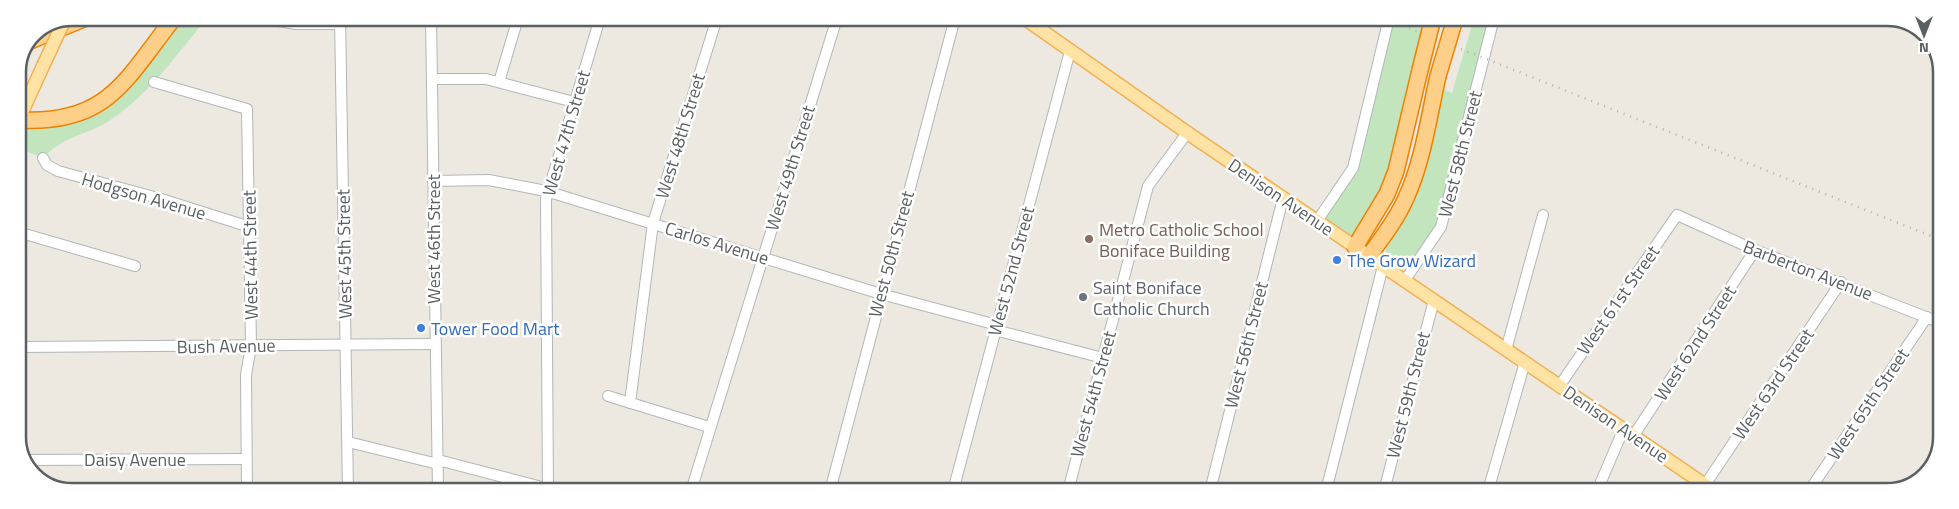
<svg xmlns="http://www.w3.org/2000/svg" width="1959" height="509" font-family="'Titillium Web',sans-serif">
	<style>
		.green { fill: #c3e5bd }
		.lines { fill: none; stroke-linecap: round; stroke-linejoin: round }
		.minor-casing { stroke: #b2b6b9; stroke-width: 12 }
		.major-casing { stroke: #f2b055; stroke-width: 15 }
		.highway-casing { stroke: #ee8100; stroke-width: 18 }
		.minor { stroke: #fff; stroke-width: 10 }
		.major { stroke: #ffe3a4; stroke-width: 12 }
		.highway { stroke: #fecf88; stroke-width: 15 }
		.rail { stroke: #b1b2b2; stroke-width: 2.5; stroke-dasharray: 1 6; stroke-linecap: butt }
		.major-bridge-casing { stroke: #f2b055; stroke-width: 15; stroke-linecap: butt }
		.highway-bridge-casing { stroke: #ee8100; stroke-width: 18; stroke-linecap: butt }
		.major-bridge { stroke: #ffe3a4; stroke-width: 12 }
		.highway-bridge { stroke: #fecf88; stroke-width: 15 }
		.education-dot { fill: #8d6e63; stroke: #fff; stroke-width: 2 }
		.shop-dot { fill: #3f7fe0; stroke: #fff; stroke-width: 2 }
		.worship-dot { fill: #6b7280; stroke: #fff; stroke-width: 2 }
		.labels { text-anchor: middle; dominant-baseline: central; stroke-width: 5; stroke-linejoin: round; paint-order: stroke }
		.street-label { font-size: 18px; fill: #5a5f62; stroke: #fff }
		.education-label { font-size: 18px; fill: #785e54; stroke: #fff; text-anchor: start }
		.shop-label { font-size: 18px; fill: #366cbe; stroke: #fff; text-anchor: start }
		.worship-label { font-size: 18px; fill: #5b616d; stroke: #fff; text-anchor: start }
		.rim { fill: none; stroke: #5a5f62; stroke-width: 2.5 }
	</style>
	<rect width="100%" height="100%" fill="#ede9e1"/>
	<!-- green -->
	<g class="green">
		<path d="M174,18H207C177,54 149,95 109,121C85,136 65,135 43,158L18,148V121L94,108Z"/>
		<path d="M1389,18H1433L1400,154L1355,247L1317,221L1353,168Z"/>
		<path d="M1474,18H1491L1438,229L1408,270L1386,256V244L1441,88L1452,93Z"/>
	</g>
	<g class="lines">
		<!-- minor casing -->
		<g class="minor-casing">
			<g id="minor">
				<path d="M262,18L296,24H340"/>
				<path d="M340,18L348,491"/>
				<path d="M431,18L438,491"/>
				<path d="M433,79H486L574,102"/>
				<path d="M154,82L247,109L251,346L246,375L247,491"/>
				<path d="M499,82L518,18"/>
				<path d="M43,158L47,165L58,171L158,198L250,227"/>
				<path d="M433,181L489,180L546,191L881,294L997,325"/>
				<path d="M1317,221L1353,168L1389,18"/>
				<path d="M18,232L135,266"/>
				<path d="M1405,280L1441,227L1494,18"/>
				<path d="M995,330L1103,358"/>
				<path d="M18,347L434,344"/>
				<path d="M1506,350L1543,215"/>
				<path d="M1560,385L1677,215L1755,250L1941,323"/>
				<path d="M608,396L709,427"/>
				<path d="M630,403L653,223L717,18"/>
				<path d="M1634,435L1755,250"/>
				<path d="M348,442L438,464"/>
				<path d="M25,460L246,459"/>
				<path d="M438,460L557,491"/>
				<path d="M1705,485L1841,282"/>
				<path d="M548,491L546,199L600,18"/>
				<path d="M691,491L837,18"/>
				<path d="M830,491L955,18"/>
				<path d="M953,491L1070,51"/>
				<path d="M1068,491L1148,186L1187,133"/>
				<path d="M1210,491L1283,198"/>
				<path d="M1326,491L1383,266"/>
				<path d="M1384,491L1434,300"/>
				<path d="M1488,491L1525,362"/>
				<path d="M1597,491L1624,428"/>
				<path d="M1694,491L1698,481"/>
				<path d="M1809,491L1927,317"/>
			</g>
		</g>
		<!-- major casing -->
		<g class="major-casing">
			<g id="major">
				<path d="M1024,18L1192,136L1714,491"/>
				<path d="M18,121L43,66"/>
			</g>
		</g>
		<!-- highway casing -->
		<g class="highway-casing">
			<g id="highway">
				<path d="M30,41L86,18"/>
				<path d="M18,120C108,125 125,80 174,18"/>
				<path d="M1355,247L1387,194L1396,171L1420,70"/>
				<path d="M1369,256C1382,238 1397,219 1406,198C1423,161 1429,116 1438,76"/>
			</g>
		</g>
		<!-- minor -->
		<use href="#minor" class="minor"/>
		<!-- major -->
		<use href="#major" class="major"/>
		<!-- highway -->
		<use href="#highway" class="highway"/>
		<!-- rail -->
		<path class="rail" d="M1383,18L1941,240"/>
		<!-- major-bridge casing -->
		<g class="major-bridge-casing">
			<path id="major-bridge" d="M43,66L64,21"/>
		</g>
		<!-- highway-bridge casing -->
		<g class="highway-bridge-casing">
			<g id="highway-bridge">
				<path d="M1420,70L1433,18"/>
				<path d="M1438,76L1455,19"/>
			</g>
		</g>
		<!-- major-bridge -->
		<use href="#major-bridge" class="major-bridge"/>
		<!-- highway-bridge -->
		<use href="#highway-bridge" class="highway-bridge"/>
	</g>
	<!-- markers -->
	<circle class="education-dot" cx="1089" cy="239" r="5"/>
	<g class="shop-dot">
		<circle cx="1337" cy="260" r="5"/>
		<circle cx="421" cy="328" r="5"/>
	</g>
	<circle class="worship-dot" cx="1083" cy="297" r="5"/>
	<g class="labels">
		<!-- street labels -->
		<g class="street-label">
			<text transform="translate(566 133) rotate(-74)">West 47th Street</text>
			<text transform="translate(680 136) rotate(-73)">West 48th Street</text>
			<text transform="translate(1460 154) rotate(-76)">West 58th Street</text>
			<text transform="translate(790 168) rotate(-73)">West 49th Street</text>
			<text transform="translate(144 196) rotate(16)">Hodgson Avenue</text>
			<text transform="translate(1281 197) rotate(34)">Denison Avenue</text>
			<text transform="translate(433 239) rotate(-90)">West 46th Street</text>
			<text transform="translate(717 243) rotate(17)">Carlos Avenue</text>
			<text transform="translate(344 254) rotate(-91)">West 45th Street</text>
			<text transform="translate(891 254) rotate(-75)">West 50th Street</text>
			<text transform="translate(250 255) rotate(-91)">West 44th Street</text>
			<text transform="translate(1808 270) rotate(21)">Barberton Avenue</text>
			<text transform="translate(1011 271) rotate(-75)">West 52nd Street</text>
			<text transform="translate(1618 300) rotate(-55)">West 61st Street</text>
			<text transform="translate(1695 343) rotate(-57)">West 62nd Street</text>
			<text transform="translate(1246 345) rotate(-76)">West 56th Street</text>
			<text transform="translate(226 346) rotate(-1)">Bush Avenue</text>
			<text transform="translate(1773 384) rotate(-56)">West 63rd Street</text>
			<text transform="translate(1093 394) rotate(-75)">West 54th Street</text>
			<text transform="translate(1408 395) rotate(-76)">West 59th Street</text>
			<text transform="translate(1868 404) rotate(-56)">West 65th Street</text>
			<text transform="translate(1616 424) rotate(34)">Denison Avenue</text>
			<text x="135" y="459">Daisy Avenue</text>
		</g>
		<!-- education labels -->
		<g class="education-label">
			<text x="1099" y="229">Metro Catholic School<tspan x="1099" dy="21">Boniface Building</tspan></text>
		</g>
		<!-- shop labels -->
		<g class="shop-label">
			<text x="1347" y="260">The Grow Wizard</text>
			<text x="431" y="328">Tower Food Mart</text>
		</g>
		<!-- worship labels -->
		<g class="worship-label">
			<text x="1093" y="287">Saint Boniface<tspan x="1093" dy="21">Catholic Church</tspan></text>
		</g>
	</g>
	<!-- crop -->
	<path d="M0 0H1959V509H0ZM72 26H1887A46 46 0 0 1 1933 72V437A46 46 0 0 1 1887 483H72A46 46 0 0 1 26 437V72A46 46 0 0 1 72 26Z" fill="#fff" fill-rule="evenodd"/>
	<path class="rim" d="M72 26H1887A46 46 0 0 1 1933 72V437A46 46 0 0 1 1887 483H72A46 46 0 0 1 26 437V72A46 46 0 0 1 72 26Z"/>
	<!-- north arrow -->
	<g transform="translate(1924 35) rotate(180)" stroke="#ffffff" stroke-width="4" paint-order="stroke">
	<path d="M0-4L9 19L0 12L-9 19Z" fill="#5a5f62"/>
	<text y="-8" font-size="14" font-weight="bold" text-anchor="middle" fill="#5a5f62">N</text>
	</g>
</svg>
